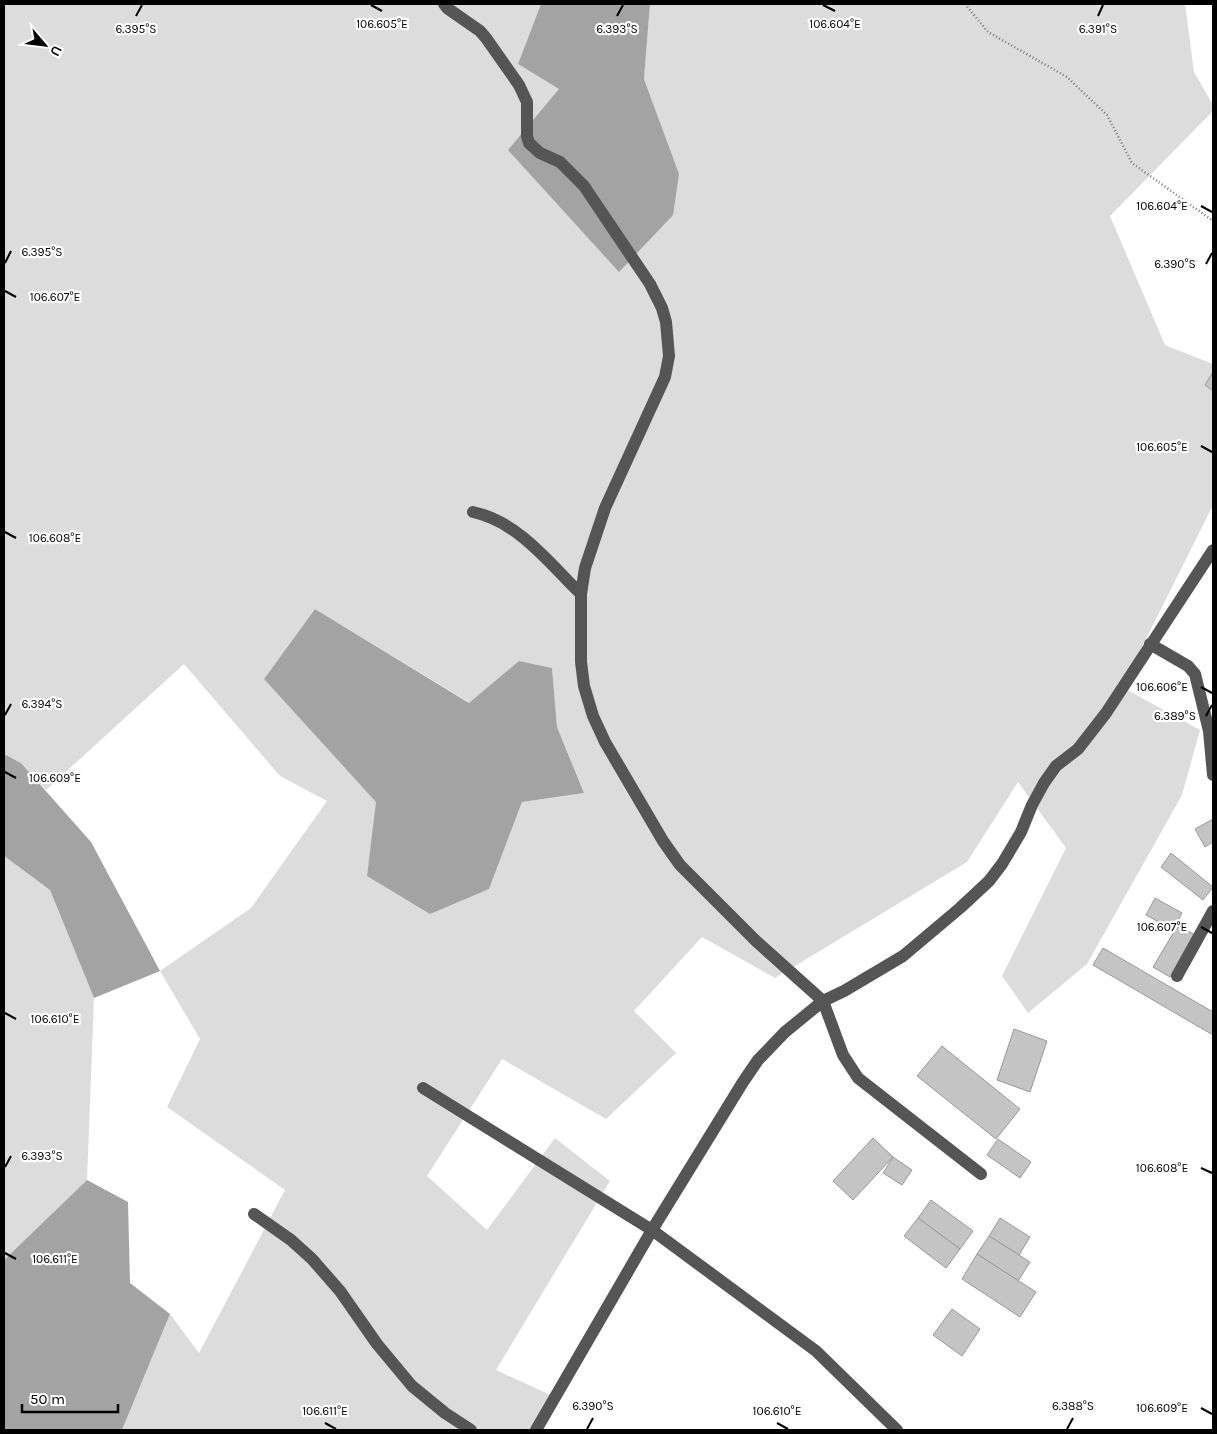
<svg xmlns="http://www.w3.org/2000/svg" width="1217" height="1434" font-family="Karla,sans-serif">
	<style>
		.green { fill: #dcdcdc; fill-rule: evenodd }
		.water { fill: #a3a3a3 }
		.building { fill: #c4c4c4; stroke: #999 }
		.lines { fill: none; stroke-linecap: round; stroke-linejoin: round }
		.path { stroke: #777; stroke-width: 2.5; stroke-dasharray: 1 2.5; stroke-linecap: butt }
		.minor { stroke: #555; stroke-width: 12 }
		.ticks { fill: none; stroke: #000; stroke-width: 2 }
		.ticks-label { font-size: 12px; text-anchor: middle; fill: #000; stroke: #fff; stroke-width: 4.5; stroke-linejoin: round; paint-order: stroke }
	</style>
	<rect width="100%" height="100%" fill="#fff"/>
	<!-- green -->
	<g class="green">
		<path d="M4,4H541L518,64L560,89L679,175L644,79L650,4H1185L1194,72L1213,105V111L1110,216L1165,345L1213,364V505L1122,687L1200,730L1182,795L1087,964L1028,1013L1002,976L1066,848L1018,782L967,862L775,978L702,937L634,1011L676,1053L606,1119L502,1059L427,1176L487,1230L555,1138L610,1181L496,1370L555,1397L537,1430H122L170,1314L199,1353L285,1190L167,1107L200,1039L160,971L251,908L327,801L280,776L184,664L46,790L21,763L4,754ZM315,609L470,703L519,661L552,668L557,727L584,793L522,802L489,889L430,913L367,876L377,802L264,679Z"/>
		<path d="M4,856L50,890L94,998L87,1180L4,1260Z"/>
	</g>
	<!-- water -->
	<g class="water">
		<path d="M541,4H650L644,79L679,174L673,215L619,272L508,150L559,89L518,64Z"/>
		<path d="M315,609L469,703L519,661L552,668L557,727L584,793L522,802L489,889L430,914L367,876L376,802L264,679Z"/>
		<path d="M4,754L21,763L91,842L160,971L94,998L50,890L4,856Z"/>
		<path d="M87,1180L128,1202L130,1283L170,1314L122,1430H4V1260Z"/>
	</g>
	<!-- building -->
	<g class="building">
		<path d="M1213,372V391L1205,385Z"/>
		<path d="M1213,819V842L1205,847L1195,829Z"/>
		<path d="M1171,853L1213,887L1203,900L1161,867Z"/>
		<path d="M1155,898L1182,913L1173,930L1146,915Z"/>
		<path d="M1178,925L1195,935L1170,977L1153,967Z"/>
		<path d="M1103,948L1213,1012V1035L1093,965Z"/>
		<path d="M1014,1029L1047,1041L1030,1092L997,1080Z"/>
		<path d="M942,1046L1020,1109L996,1139L917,1076Z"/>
		<path d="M873,1138L893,1157L853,1200L833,1181Z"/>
		<path d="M998,1139L1031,1162L1020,1178L987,1155Z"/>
		<path d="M893,1157L912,1170L902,1185L883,1173Z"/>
		<path d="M931,1200L973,1231L960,1249L918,1218Z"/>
		<path d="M918,1218L960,1249L946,1268L904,1236Z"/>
		<path d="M1000,1218L1030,1237L1019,1255L989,1236Z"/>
		<path d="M989,1236L1030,1262L1018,1281L977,1254Z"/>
		<path d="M977,1254L1036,1292L1020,1317L962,1279Z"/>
		<path d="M952,1309L980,1329L962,1356L933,1335Z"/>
	</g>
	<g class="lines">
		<!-- path -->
		<path class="path" d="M965,4L988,32L1067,77L1107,115L1132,163L1213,221"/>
		<!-- minor -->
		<g class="minor">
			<path d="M444,4L447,8L480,31L486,38L519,85L527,102V136L529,143L540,153L560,162L584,186L650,284L662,308L666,322L669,356L665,377L605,508L585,568L581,594V662L584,686L593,716L605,742L663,841L680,865L756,941L823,1001L843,1055L858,1078L981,1174"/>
			<path d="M473,512C519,522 549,563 581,594"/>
			<path d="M1150,644L1188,666L1195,674L1209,731L1213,775"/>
			<path d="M1177,976L1213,911"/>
			<path d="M423,1088L652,1230L816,1351L897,1430"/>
			<path d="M254,1214L291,1240L312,1259L340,1291L377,1344L412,1386L445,1413L471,1430"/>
			<path d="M536,1430L652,1230L743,1082L758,1060L785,1032L823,1001L844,991L903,956L960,908L989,881L1002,864L1021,832L1032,805L1044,783L1056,766L1078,749L1106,713L1213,550"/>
		</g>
	</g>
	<!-- ticks -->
	<path class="ticks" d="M371,5L382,11M823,5L835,11M136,16L142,5M617,16L623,5M1098,16L1103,5M1201,206L1212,212M5,263L11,251M1206,264L1212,253M5,291L16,297M1201,446L1212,452M5,532L16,538M1201,687L1212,693M5,715L11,704M1206,716L1212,705M5,772L16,778M1201,927L1212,933M5,1013L16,1019M5,1167L11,1156M1201,1168L1212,1173M5,1253L16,1259M1201,1408L1212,1414M325,1423L336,1429M777,1423L788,1429M587,1429L593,1418M1067,1429L1073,1418"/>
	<g class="ticks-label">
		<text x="382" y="28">106.605°E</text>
		<text x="835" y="28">106.604°E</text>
		<text x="136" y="33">6.395°S</text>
		<text x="617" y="33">6.393°S</text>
		<text x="1098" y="33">6.391°S</text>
		<text x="1162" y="210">106.604°E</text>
		<text x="42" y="256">6.395°S</text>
		<text x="1175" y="268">6.390°S</text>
		<text x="55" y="301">106.607°E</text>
		<text x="1162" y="451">106.605°E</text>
		<text x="55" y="542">106.608°E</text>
		<text x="1162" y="691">106.606°E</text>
		<text x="42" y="708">6.394°S</text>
		<text x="1175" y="720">6.389°S</text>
		<text x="55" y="782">106.609°E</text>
		<text x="1162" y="931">106.607°E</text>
		<text x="55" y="1023">106.610°E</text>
		<text x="42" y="1160">6.393°S</text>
		<text x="1162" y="1172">106.608°E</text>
		<text x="55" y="1263">106.611°E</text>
		<text x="593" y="1410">6.390°S</text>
		<text x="1073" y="1410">6.388°S</text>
		<text x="1162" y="1412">106.609°E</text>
		<text x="325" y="1415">106.611°E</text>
		<text x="777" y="1415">106.610°E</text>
	</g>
	<!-- border -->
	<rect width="1217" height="1434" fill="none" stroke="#000000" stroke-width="10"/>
	<!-- north arrow -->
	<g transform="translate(45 45) rotate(118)" stroke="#ffffff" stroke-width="4" paint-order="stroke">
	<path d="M0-4L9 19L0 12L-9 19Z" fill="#000000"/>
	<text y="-8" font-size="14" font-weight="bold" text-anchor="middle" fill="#000000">U</text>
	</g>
	<!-- scale -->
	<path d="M22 1404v8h96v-8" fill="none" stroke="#000000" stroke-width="2.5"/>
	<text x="30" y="1404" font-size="15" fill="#000000" stroke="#ffffff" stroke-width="4" paint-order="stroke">50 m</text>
</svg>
